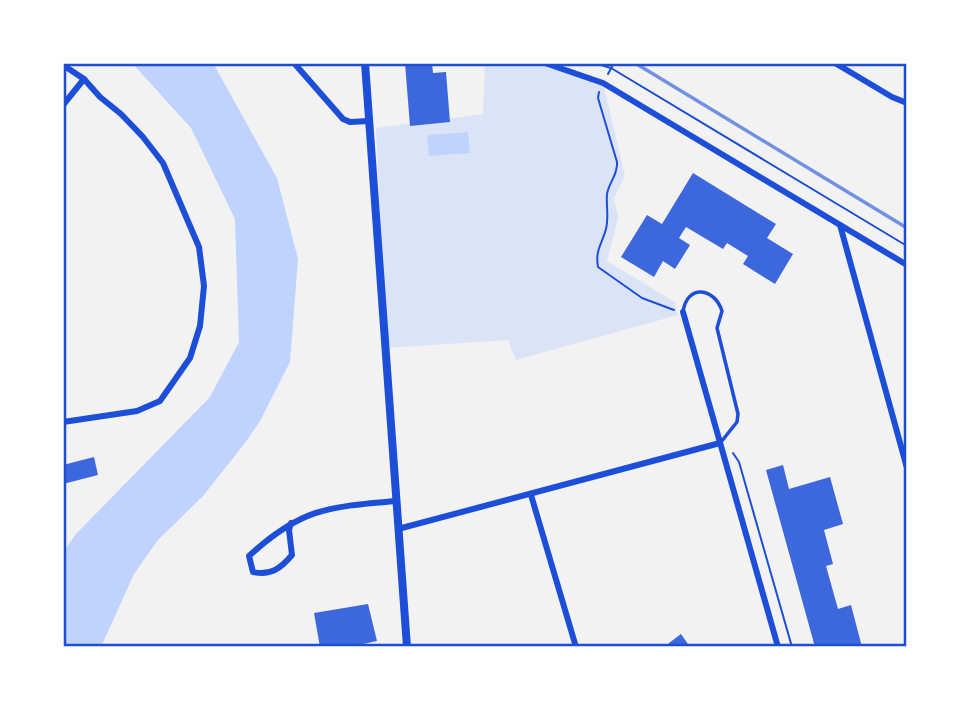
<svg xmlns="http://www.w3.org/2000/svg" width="970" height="710" font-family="Rubik,sans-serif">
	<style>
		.green { fill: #dbe4f7 }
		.water { fill: #bfd3fe }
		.building { fill: #3d67dc }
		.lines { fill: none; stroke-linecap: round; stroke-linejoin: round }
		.path { stroke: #1d4ed8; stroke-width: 2 }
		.service { stroke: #1d4ed8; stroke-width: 3.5 }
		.minor { stroke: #1d4ed8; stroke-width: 6 }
		.tertiary { stroke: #1d4ed8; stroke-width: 8 }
		.rail { stroke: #7290e2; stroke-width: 3.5 }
		.neatline { fill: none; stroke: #1d4ed8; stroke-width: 2.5 }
	</style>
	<rect width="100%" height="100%" fill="#f2f2f2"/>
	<!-- green -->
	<path class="green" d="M485,63H545L603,83L625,176L614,198L618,218L607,261L675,302L678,315L516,360L508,340L386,348L376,128L483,114Z"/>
	<!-- water -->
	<g class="water">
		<path d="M132,63H213L277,178L298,259L290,362L260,421L245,443L203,496L157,541L134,574L101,647H63V553L75,535L210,397L239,342L235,219L191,128Z"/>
		<path d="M468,132L470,153L429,156L427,135Z"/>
	</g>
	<!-- building -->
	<g class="building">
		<path d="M405,63H432L433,73L446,72L450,122L410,126Z"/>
		<path d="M693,173L776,224L767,238L793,254L775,284L743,264L748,256L727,243L723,249L686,227L679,238L690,245L675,269L663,261L654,277L621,257L647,215L662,224Z"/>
		<path d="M94,457L98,475L63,484V465Z"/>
		<path d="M783,465L789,489L830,477L843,524L824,530L833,564L826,566L838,609L851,605L862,647H815L766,470Z"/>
		<path d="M368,604L377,641L349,647H320L314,613Z"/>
		<path d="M681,634L690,647H667L669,643Z"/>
	</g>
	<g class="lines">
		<!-- path -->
		<g class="path">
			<path d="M594,63L611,68L907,246"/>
			<path d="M608,74L614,63"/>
			<path d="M599,92L598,98L617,162C618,175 609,182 607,194C606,206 609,217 606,229C602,244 595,250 598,267L642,298L674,310"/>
			<path d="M733,453L739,462L792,647"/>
		</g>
		<!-- service -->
		<path class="service" d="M683,312C687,283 715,288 722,311L717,328L738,414L737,422L721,442"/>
		<!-- minor -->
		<g class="minor">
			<path d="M294,63L343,119L350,122L369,121"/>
			<path d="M545,63L603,83L907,265"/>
			<path d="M835,63L892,97L907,103"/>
			<path d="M63,65L84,79L100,97L121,114L143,137L163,163L199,247L204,286L200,326L190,358L160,401L137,411L63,422"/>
			<path d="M63,105L84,79"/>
			<path d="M840,225L907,468"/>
			<path d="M683,312L778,647"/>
			<path d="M531,495L576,647"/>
			<path d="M291,523L289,530L292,555C281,568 271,576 253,572L249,556C301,508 328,507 396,501"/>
			<path d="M398,529L720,443"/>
		</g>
		<!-- tertiary -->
		<path class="tertiary" d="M365,63L407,647"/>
		<!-- rail -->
		<path class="rail" d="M635,63L907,228"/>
	</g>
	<!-- border -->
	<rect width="970" height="710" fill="none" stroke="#ffffff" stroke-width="130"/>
	<rect x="65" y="65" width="840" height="580" class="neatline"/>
</svg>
